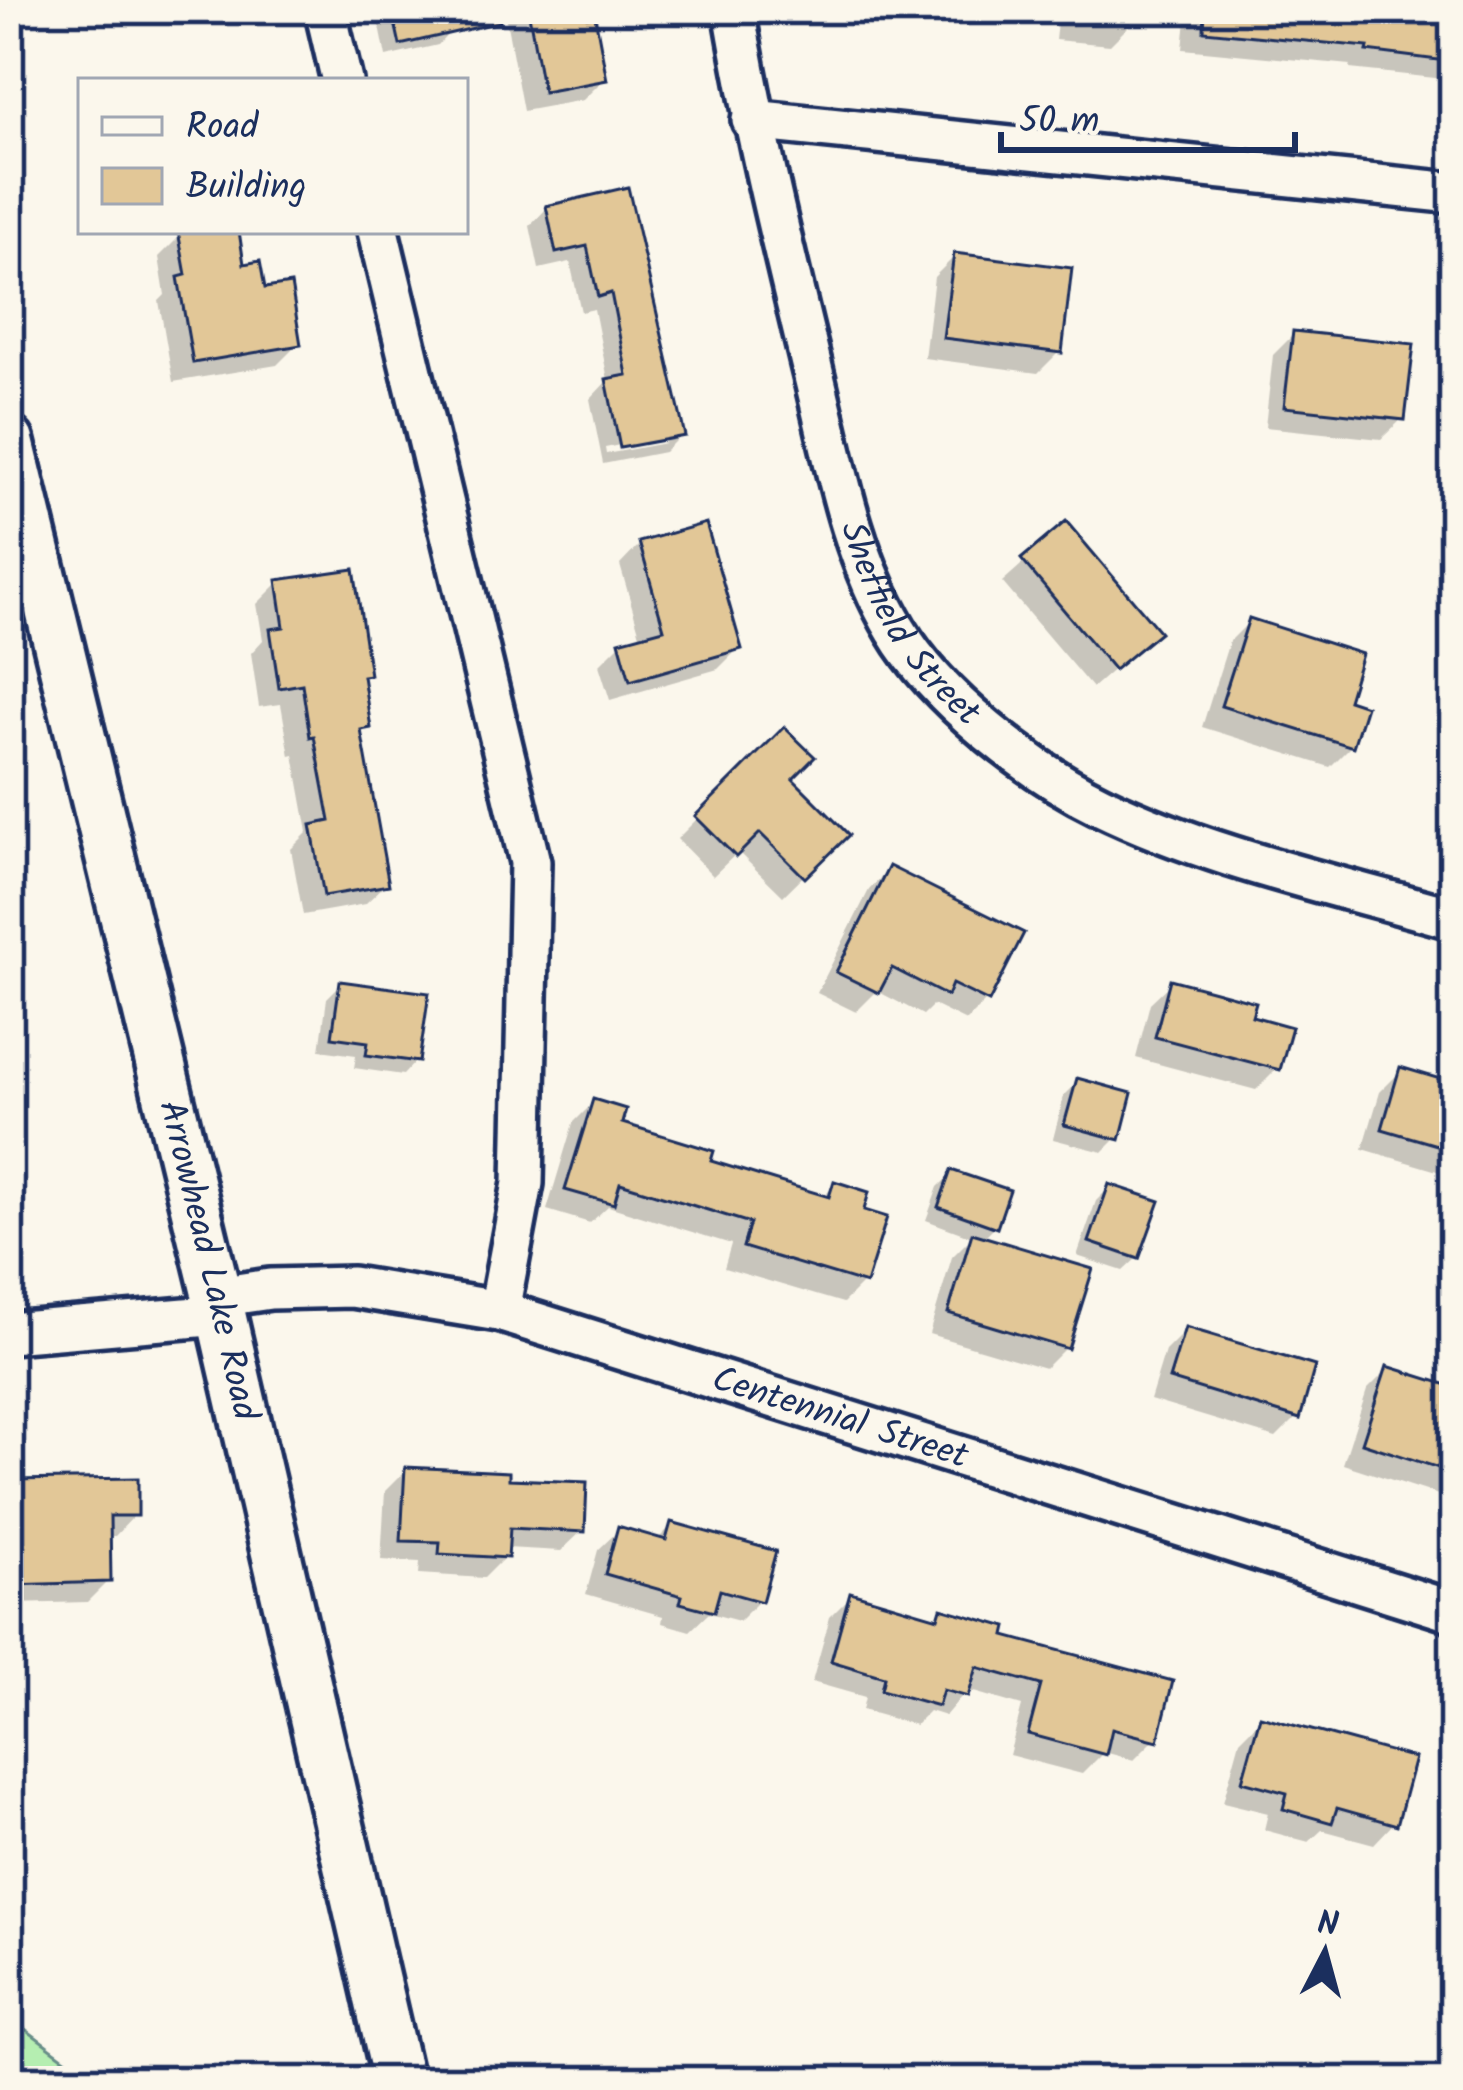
<svg xmlns="http://www.w3.org/2000/svg" width="1463" height="2090" font-family="Kalam,sans-serif">
	<style>
		.green { fill: #b5eeb1; stroke: #688e88; stroke-width: 3 }
		.shadow { fill: #0003; fill-rule: evenodd }
		.building { fill: #e2c797; stroke: #1b2f5e; stroke-width: 3 }
		.lines { fill: none; stroke-linecap: round; stroke-linejoin: round }
		.minor-casing { stroke: #1b2f5e; stroke-width: 48 }
		.major-casing { stroke: #1b2f5e; stroke-width: 57 }
		.minor { stroke: #fbf7ec; stroke-width: 39 }
		.major { stroke: #fbf7ec; stroke-width: 48 }
		.labels { text-anchor: middle; dominant-baseline: central; stroke-width: 9; stroke-linejoin: round; paint-order: stroke }
		.street-label { font-size: 36px; fill: #1b2f5e; stroke: #fbf7ec }
	</style>
	<rect width="100%" height="100%" fill="#fbf7ec"/>
	<filter id="ink" filterUnits="userSpaceOnUse"><feTurbulence type="fractalNoise" baseFrequency=".00833" numOctaves="2"/><feDisplacementMap in="SourceGraphic" scale="24" xChannelSelector="R" yChannelSelector="G"/><feConvolveMatrix kernelMatrix="1 2 1 2 8 2 1 2 1" color-interpolation-filters="sRGB"/></filter>
	<g filter="url(#ink)">
		<!-- green -->
		<path class="green" d="M9,2017L95,2081H9Z"/>
		<!-- shadow -->
		<g class="shadow">
			<path d="M385,9H446L451,31L438,45L386,57L378,16Z"/>
			<path d="M504,9H582L604,79L583,100L523,111Z"/>
			<path d="M860,9H932L914,27L859,20Z"/>
			<path d="M1012,9H1132L1130,25L1110,45L1055,40L1057,22L1011,17Z"/>
			<path d="M1187,9H1420L1454,15V80L1350,69L1351,65L1183,49Z"/>
			<path d="M626,190L681,435L664,452L603,464L590,399L608,380L594,309L581,312L570,262L539,269L530,226L547,208ZM665,436V443L606,454L605,448Z"/>
			<path d="M212,231H236L242,268L298,344L277,365L173,382L159,301L165,295L159,257L180,236Z"/>
			<path d="M955,256L1059,352L1038,373L924,358L934,277Z"/>
			<path d="M1294,334L1402,419L1381,439L1265,427L1273,355Z"/>
			<path d="M1065,526L1156,632L1092,688L1002,582Z"/>
			<path d="M640,544L739,648L718,669L610,700L599,665L620,644L641,638L620,565Z"/>
			<path d="M278,583L367,674L361,680L368,727L359,736L386,884L365,904L303,915L291,849L308,832L294,755L290,756L281,704L259,707L251,653L263,640L257,604Z"/>
			<path d="M1249,622L1344,702L1351,746L1330,767L1202,727L1229,642Z"/>
			<path d="M784,732L789,779L845,835L783,896L738,852L713,876L677,839Z"/>
			<path d="M889,869L987,1000L966,1021L933,1005L923,1015L877,991L856,1012L817,993L869,890Z"/>
			<path d="M1171,983L1277,1069L1256,1090L1136,1058L1150,1003Z"/>
			<path d="M341,984L416,1061L403,1075L354,1068L356,1055L320,1050L327,998Z"/>
			<path d="M1401,1071L1443,1083L1454,1074V1176L1363,1149L1380,1092Z"/>
			<path d="M1078,1082L1117,1138L1103,1152L1053,1139L1064,1096Z"/>
			<path d="M594,1102L618,1125L707,1163L822,1198L835,1185L860,1212L864,1282L843,1303L724,1268L731,1244L608,1206L590,1223L547,1210L573,1123Z"/>
			<path d="M952,1173L995,1226L982,1239L1066,1347L1045,1368L929,1334L952,1257L972,1237L926,1220L938,1187Z"/>
			<path d="M1110,1187L1137,1258L1123,1271L1077,1256L1096,1201Z"/>
			<path d="M1186,1330L1297,1417L1276,1438L1150,1400L1165,1351Z"/>
			<path d="M1388,1369L1454,1390V1500L1343,1464L1367,1390Z"/>
			<path d="M406,1470L582,1531L561,1551L506,1548L505,1557L484,1578L419,1574L420,1562L381,1560L385,1491Z"/>
			<path d="M9,1483L135,1515L115,1536H107L108,1581L87,1602L14,1604L15,1630L9,1635Z"/>
			<path d="M672,1525L760,1600L739,1621L709,1613L690,1631L662,1623L663,1616L586,1594L598,1550L619,1530L657,1540Z"/>
			<path d="M851,1596L934,1620L942,1612L1001,1639L1155,1739L1134,1760L1104,1752L1082,1774L1009,1755L1022,1706L967,1690L945,1716L929,1711L915,1725L862,1710L865,1697L812,1682L830,1617Z"/>
			<path d="M1261,1719L1394,1823L1374,1844L1322,1830L1309,1842L1264,1830L1268,1813L1223,1802L1240,1740Z"/>
			<path d="M1454,1819V1878L1438,1873Z"/>
		</g>
		<!-- building -->
		<g class="building">
			<path d="M392,9H499L500,22L400,45Z"/>
			<path d="M528,9H585L587,17L595,16L607,80L543,92Z"/>
			<path d="M1205,9L1454,12V62L1367,51L1368,47L1204,31Z"/>
			<path d="M628,187L685,436L620,448L606,379L627,375L611,293L598,297L587,246L556,253L546,206Z"/>
			<path d="M178,231H239L244,264L260,261L265,288L291,284L301,345L193,363L178,277L186,275Z"/>
			<path d="M954,253L1072,268L1062,353L943,338Z"/>
			<path d="M1293,331L1414,344L1405,420L1284,407Z"/>
			<path d="M1066,521L1160,632L1114,670L1021,559Z"/>
			<path d="M706,523L742,649L630,681L619,641L664,629L639,542Z"/>
			<path d="M354,569L370,675L363,676L371,728L361,730L389,885L324,896L311,825L330,821L314,736L310,737L302,684L279,688L270,629L284,627L277,580Z"/>
			<path d="M1249,618L1362,654L1348,700L1366,706L1353,747L1221,706Z"/>
			<path d="M784,727L815,757L793,779L849,835L805,878L760,833L736,857L695,816Z"/>
			<path d="M889,866L1024,933L989,1002L952,984L947,996L892,968L879,993L836,972Z"/>
			<path d="M1170,979L1256,1002L1252,1016L1292,1027L1280,1070L1155,1037Z"/>
			<path d="M340,981L429,993L419,1062L366,1055L368,1042L332,1037Z"/>
			<path d="M1400,1067L1454,1083V1150L1382,1129Z"/>
			<path d="M1077,1078L1132,1093L1120,1140L1064,1125Z"/>
			<path d="M593,1099L626,1109L622,1123L714,1151L711,1161L829,1197L834,1181L869,1192L864,1210L887,1217L866,1284L743,1247L750,1223L620,1183L614,1204L565,1190Z"/>
			<path d="M951,1170L1010,1190L997,1228L938,1207Z"/>
			<path d="M1109,1184L1160,1201L1139,1259L1089,1242Z"/>
			<path d="M972,1233L1093,1269L1068,1349L948,1313Z"/>
			<path d="M1185,1327L1315,1366L1300,1419L1169,1379Z"/>
			<path d="M1387,1366L1454,1387V1473L1362,1443Z"/>
			<path d="M405,1467L509,1472V1479L587,1482L585,1532L510,1528L508,1558L439,1554L440,1542L401,1541Z"/>
			<path d="M138,1478V1516H110L111,1582L9,1585V1480Z"/>
			<path d="M671,1522L776,1551L762,1602L720,1590L714,1612L680,1603L682,1596L605,1574L618,1526L666,1540Z"/>
			<path d="M850,1592L938,1618L941,1608L1007,1627L1005,1636L1173,1681L1158,1741L1112,1729L1106,1755L1028,1734L1041,1685L977,1667L968,1697L943,1690L938,1706L881,1690L884,1677L831,1661Z"/>
			<path d="M1260,1716L1415,1758L1397,1825L1337,1808L1332,1823L1283,1809L1287,1793L1242,1781Z"/>
		</g>
		<g class="lines">
			<!-- minor casing -->
			<g class="minor-casing">
				<g id="minor">
					<path d="M325,9L342,81"/>
					<path id="s1" d="M734,9C754,131 784,251 813,372C834,458 850,553 896,630C936,698 1030,771 1100,805C1211,859 1337,885 1454,919"/>
					<path d="M752,120L1454,193"/>
					<path d="M378,231L530,862L523,1183L499,1311"/>
					<path id="s2" d="M217,1297L270,1289L352,1287L499,1311L1454,1612"/>
					<path d="M9,1333L221,1315"/>
				</g>
			</g>
			<!-- major casing -->
			<g class="major-casing">
				<g id="major">
					<path id="s3" d="M9,441L217,1297L398,2081"/>
				</g>
			</g>
			<!-- minor -->
			<use href="#minor" class="minor"/>
			<!-- major -->
			<use href="#major" class="major"/>
		</g>
	</g>
	<g class="labels">
		<!-- street labels -->
		<g class="street-label">
			<text stroke="none"><textPath href="#s1" startOffset="645">Sheffield Street</textPath></text>
			<text stroke="none"><textPath href="#s3" startOffset="843">Arrowhead Lake Road</textPath></text>
			<text stroke="none"><textPath href="#s2" startOffset="642">Centennial Street</textPath></text>
		</g>
	</g>
	<!-- margin -->
	<rect width="1463" height="2090" fill="none" stroke="#fbf7ec" stroke-width="48"/>
	<rect x="24" y="24" width="1415" height="2042" fill="none" stroke="#1b2f5e" stroke-width="4.5" filter="url(#ink)"/>
	<!-- legend -->
	<rect x="78" y="78" width="390" height="156" fill="#fbf7ec" stroke="#a1a7b3" stroke-width="3"/>
	<rect x="102" y="117" width="60" height="18" fill="#fbf7ec" stroke="#a1a7b3" stroke-width="3"/>
	<text x="186" y="138" font-size="36" fill="#1b2f5e">Road</text>
	<rect x="102" y="168" width="60" height="36" fill="#e2c797" stroke="#a1a7b3" stroke-width="3"/>
	<text x="186" y="198" font-size="36" fill="#1b2f5e">Building</text>
	<!-- north arrow -->
	<g transform="translate(1325 1952) rotate(6)" stroke="#fbf7ec" stroke-width="9" paint-order="stroke">
	<path d="M0-9L21 45L0 30L-21 45Z" fill="#1b2f5e"/>
	<text y="-18" font-size="33" font-weight="bold" text-anchor="middle" fill="#1b2f5e">N</text>
	</g>
	<!-- scale -->
	<path d="M1001 132v18h294v-18" fill="none" stroke="#1b2f5e" stroke-width="6"/>
	<text x="1019" y="132" font-size="36" fill="#1b2f5e" stroke="#fbf7ec" stroke-width="9" paint-order="stroke">50 m</text>
</svg>
